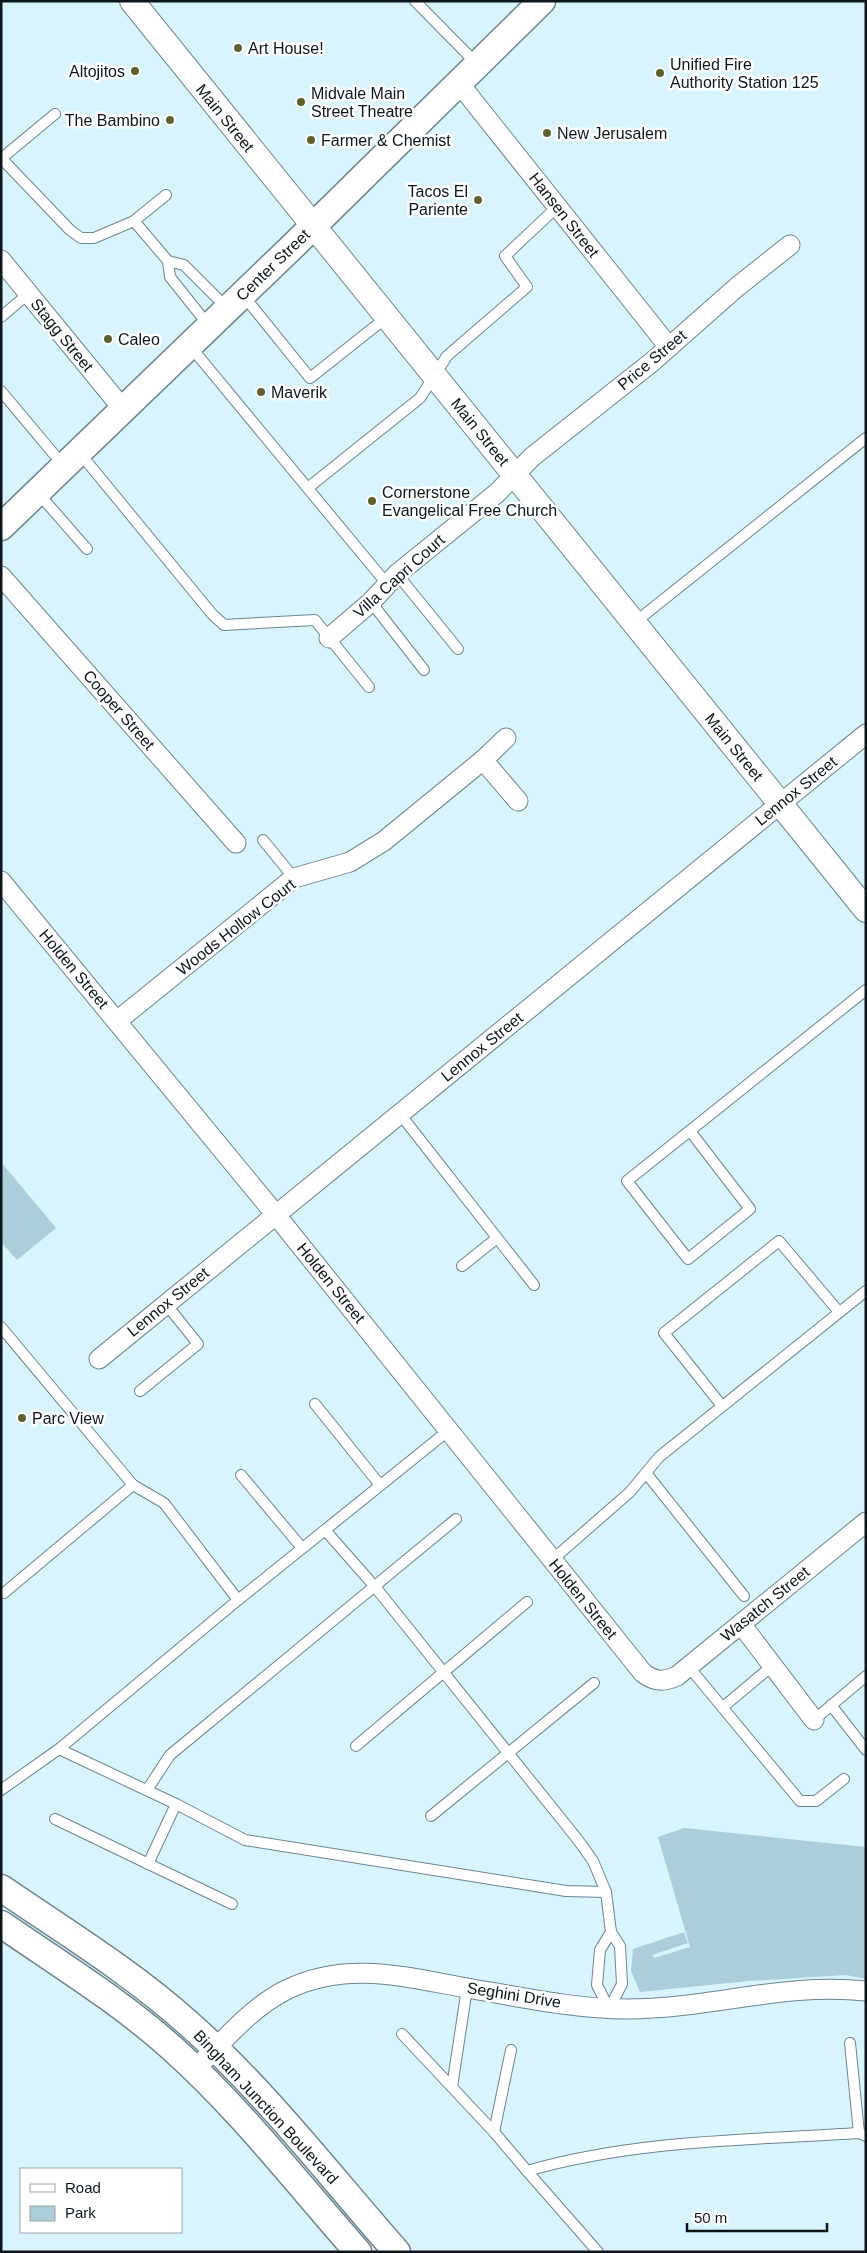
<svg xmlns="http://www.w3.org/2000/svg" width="867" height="2253" font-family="Helvetica,sans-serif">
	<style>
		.green { fill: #acceda }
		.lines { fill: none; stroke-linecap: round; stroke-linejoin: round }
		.service-casing { stroke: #6c858e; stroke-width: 12 }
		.minor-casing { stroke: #6c858e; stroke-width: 21 }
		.tertiary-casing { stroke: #6c858e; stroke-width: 26 }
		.secondary-casing { stroke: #6c858e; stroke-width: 29 }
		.service { stroke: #fff; stroke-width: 10 }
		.minor { stroke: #fff; stroke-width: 19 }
		.tertiary { stroke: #fff; stroke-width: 24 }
		.secondary { stroke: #fff; stroke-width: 26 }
		.poi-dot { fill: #60602d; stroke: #fff; stroke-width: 2 }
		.labels { text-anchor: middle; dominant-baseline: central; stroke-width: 5; stroke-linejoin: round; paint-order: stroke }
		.poi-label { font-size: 16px; fill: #0d171b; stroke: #fff; text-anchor: start }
		.street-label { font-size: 16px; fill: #0d171b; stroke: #fff }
	</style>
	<rect width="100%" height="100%" fill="#d8f4fe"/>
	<!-- green -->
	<g class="green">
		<path d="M1,1162L56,1228L17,1260L1,1242Z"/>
		<path d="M684,1828L866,1847V1979L846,1975L749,1981L640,1992L631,1971L633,1949L684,1932L688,1943L652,1955L654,1958L690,1947L658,1837Z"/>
	</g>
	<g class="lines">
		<!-- service casing -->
		<g class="service-casing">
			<g id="service">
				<path d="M415,1L477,64"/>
				<path d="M1,158L70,230L81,238H94L134,221L168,261"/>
				<path d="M2,158L55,114"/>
				<path d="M134,221L166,195"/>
				<path d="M243,295L310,378L387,317"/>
				<path d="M1,317L28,294"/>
				<path d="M209,326L170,277L168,261L184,265L227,308"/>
				<path d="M190,346L387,584"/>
				<path d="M1,391L63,465"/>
				<path d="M79,452L212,614L224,625L315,620L369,687"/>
				<path d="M309,487L420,398L447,356L527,287L505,256L557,207"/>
				<path d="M38,493L87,549"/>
				<path d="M397,574L458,649"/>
				<path d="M371,602L424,670"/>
				<path d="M634,623L866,438"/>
				<path d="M263,840L294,878"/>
				<path d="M400,1114L534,1285"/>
				<path d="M690,1131L750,1209L688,1259L627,1181L866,990"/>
				<path d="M462,1266L497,1238"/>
				<path d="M1,1327L133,1485L4,1593"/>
				<path d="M140,1391L198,1344L166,1304"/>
				<path d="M315,1404L380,1485"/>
				<path d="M722,1406L664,1333L779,1241L839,1312"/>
				<path d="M646,1473L744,1596"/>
				<path d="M241,1475L302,1548"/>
				<path d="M325,1530L449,1430"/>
				<path d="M552,1560L630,1492L659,1457L866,1291"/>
				<path d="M238,1600L325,1530L376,1588L578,1840L593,1861L606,1892"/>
				<path d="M689,1667L800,1801H816L844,1779"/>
				<path d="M831,1705L866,1750"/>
				<path d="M723,1707L772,1666"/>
				<path d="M814,1720L866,1676"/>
				<path d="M356,1746L527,1602"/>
				<path d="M59,1749L238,1600L164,1503L133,1485"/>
				<path d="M1,1790L59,1749L176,1804L245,1840L566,1891L606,1892L611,1932L620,1946L622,1984L609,2009"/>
				<path d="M147,1790L170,1755L456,1519"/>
				<path d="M431,1816L594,1683"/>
				<path d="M55,1819L232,1904"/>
				<path d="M148,1864L176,1804"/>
				<path d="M609,2009L597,1985L600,1950L611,1932"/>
				<path d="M402,2034L494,2132L527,2171C634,2140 748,2140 859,2133L866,2136"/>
				<path d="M850,2043L859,2133"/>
				<path d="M452,2087L467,1988"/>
				<path d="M494,2132L511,2050"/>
				<path d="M527,2171L598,2252"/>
			</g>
		</g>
		<!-- minor casing -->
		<g class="minor-casing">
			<g id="minor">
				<path d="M458,82L669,347"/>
				<path d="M1,260L123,409"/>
				<path d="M1,576L236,843"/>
				<path d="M329,638L371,602L397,574L497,493L532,457L652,362L737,287L790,245"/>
				<path d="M483,760L518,801"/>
				<path d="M1,881L276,1215L643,1673C655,1682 664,1682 677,1676L866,1522"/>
				<path d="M117,1021L294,878L350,862L384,841L483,760L506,738"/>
				<path d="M99,1359L866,734"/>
				<path d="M741,1624L814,1720"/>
				<path d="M195,2069C223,2042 250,2008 286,1990C346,1960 405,1977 467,1988C520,1997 575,2009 628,2009C708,2009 785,1982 866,1991"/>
			</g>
		</g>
		<!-- tertiary casing -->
		<g class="tertiary-casing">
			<path id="tertiary" d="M132,1L866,910"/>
		</g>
		<!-- secondary casing -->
		<g class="secondary-casing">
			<g id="secondary">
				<path d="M1,527L295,244L542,1"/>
				<path d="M1,1888C64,1931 131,1972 188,2023C265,2091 329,2175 397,2252"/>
				<path d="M1,1924C59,1964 121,2002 173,2049C241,2110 298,2184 358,2252"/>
			</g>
		</g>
		<!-- service -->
		<use href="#service" class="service"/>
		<!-- minor -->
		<use href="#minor" class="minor"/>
		<!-- tertiary -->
		<use href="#tertiary" class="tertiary"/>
		<!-- secondary -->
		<use href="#secondary" class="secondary"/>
	</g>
	<!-- markers -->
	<g class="poi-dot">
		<circle cx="238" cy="48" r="5"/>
		<circle cx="135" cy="71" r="5"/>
		<circle cx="660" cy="73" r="5"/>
		<circle cx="301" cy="102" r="5"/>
		<circle cx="170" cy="120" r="5"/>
		<circle cx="547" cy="133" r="5"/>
		<circle cx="311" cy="140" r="5"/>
		<circle cx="478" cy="200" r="5"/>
		<circle cx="108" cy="339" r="5"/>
		<circle cx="261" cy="392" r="5"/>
		<circle cx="372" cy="501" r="5"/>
		<circle cx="22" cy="1418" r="5"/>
	</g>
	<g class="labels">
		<!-- poi labels -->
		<g class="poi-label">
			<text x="248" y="48">Art House!</text>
			<text x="670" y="64">Unified Fire<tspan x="670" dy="18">Authority Station 125</tspan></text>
			<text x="125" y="71" text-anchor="end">Altojitos</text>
			<text x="311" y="93">Midvale Main<tspan x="311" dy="18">Street Theatre</tspan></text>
			<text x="160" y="120" text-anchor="end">The Bambino</text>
			<text x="557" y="133">New Jerusalem</text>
			<text x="321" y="140">Farmer &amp; Chemist</text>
			<text x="468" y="191" text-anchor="end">Tacos El<tspan x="468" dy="18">Pariente</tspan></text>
			<text x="118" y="339">Caleo</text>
			<text x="271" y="392">Maverik</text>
			<text x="382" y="492">Cornerstone<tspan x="382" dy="18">Evangelical Free Church</tspan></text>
			<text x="32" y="1418">Parc View</text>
		</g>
		<!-- street labels -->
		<g class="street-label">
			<text transform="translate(225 118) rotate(51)">Main Street</text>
			<text transform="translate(564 215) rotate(52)">Hansen Street</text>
			<text transform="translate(273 265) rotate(-44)">Center Street</text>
			<text transform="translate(62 335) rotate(51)">Stagg Street</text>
			<text transform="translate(652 360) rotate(-40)">Price Street</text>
			<text transform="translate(480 432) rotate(51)">Main Street</text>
			<text transform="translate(399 576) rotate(-42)">Villa Capri Court</text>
			<text transform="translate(119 710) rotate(49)">Cooper Street</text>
			<text transform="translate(734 747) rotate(51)">Main Street</text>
			<text transform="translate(796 791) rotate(-39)">Lennox Street</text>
			<text transform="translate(236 927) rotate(-38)">Woods Hollow Court</text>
			<text transform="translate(74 969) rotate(50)">Holden Street</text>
			<text transform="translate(482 1047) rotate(-39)">Lennox Street</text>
			<text transform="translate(331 1283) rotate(51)">Holden Street</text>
			<text transform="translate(168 1302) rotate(-39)">Lennox Street</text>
			<text transform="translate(583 1599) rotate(51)">Holden Street</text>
			<text transform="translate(765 1604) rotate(-39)">Wasatch Street</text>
			<text transform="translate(514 1995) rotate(9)">Seghini Drive</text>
			<text transform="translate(266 2107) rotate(47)">Bingham Junction Boulevard</text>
		</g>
	</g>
	<!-- border -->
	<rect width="867" height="2253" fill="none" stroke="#0d171b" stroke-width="5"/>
	<!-- legend -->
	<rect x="20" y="2168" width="162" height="65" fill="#ffffff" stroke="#9ea2a4"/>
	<rect x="30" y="2184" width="25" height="8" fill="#ffffff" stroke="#9ea2a4"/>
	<text x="65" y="2193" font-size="15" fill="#0d171b">Road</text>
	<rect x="30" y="2206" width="25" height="15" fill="#acceda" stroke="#9ea2a4"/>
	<text x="65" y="2218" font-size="15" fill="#0d171b">Park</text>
	<!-- scale -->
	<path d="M687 2223v8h140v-8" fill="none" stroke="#0d171b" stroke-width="2.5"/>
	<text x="694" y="2223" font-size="15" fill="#0d171b" stroke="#ffffff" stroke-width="4" paint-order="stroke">50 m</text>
</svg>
